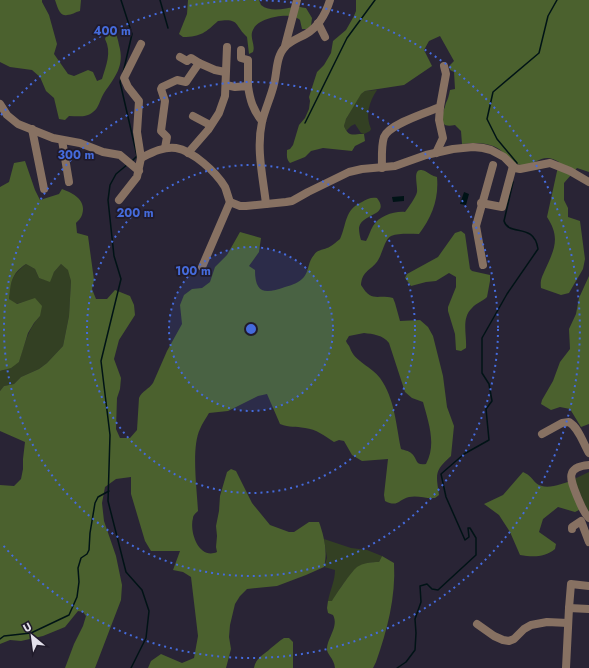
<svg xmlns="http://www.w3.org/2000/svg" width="589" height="668" font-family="Jost,sans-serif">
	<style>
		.green { fill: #334023 }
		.forest { fill: #4b612e; fill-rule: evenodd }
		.water { fill: #001316 }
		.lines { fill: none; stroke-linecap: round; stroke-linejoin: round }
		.stream { stroke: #001316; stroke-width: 1.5 }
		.minor { stroke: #877162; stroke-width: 8 }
		.ring { fill: none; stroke: #456bdc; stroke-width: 2; stroke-dasharray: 2 4 }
		.centre { fill: #456bdc; stroke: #201b2b; stroke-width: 2 }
		.ring-label { font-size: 12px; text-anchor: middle; font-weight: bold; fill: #456bdc; stroke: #201b2b; stroke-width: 3.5; stroke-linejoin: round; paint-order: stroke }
	</style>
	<rect width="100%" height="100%" fill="#292435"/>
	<!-- green -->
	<g class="green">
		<path d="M377,90C369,102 365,115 371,129L370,131L364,134L361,133L355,124L351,126L346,131L344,126L345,121L359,95L365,91Z"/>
		<path d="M26,264L35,269L39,278L49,281L54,272L61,264L69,270L71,281L69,316L63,346L47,363L39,369L21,377L14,384L4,386L0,391V371H2L19,362C24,345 28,329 40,316L35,299L16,304L8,299C11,281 11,276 26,264Z"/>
		<path d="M589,472V515L574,479Z"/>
		<path d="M324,539L351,548L367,550L382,556L379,562C375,562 369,562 366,564C351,571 340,587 332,602L328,601C330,590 335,581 335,570L324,567L327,558Z"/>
	</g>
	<!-- forest -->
	<g class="forest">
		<path d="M0,0H42V2L49,15L57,44L54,54L68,74L74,76L88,70L93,72L97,81L102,79C106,66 112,52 105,39L108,30L114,31C117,35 118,40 119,45C125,66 115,77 104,93C100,99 99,108 93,112C86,118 77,116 69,116L65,120L59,119L54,98L46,91L40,77L32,70L10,67L0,62Z"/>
		<path d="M55,0H81L80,11C75,12 72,15 67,15C59,17 57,5 55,0Z"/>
		<path d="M188,0H259L261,5C271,13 285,8 296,7C300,6 303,8 306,8L312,18L311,26L307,29H302L300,20C292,11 260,17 254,28C248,37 256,44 253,52L249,54L247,37C234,25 240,18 218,21C206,32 201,37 183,37L179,34L187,14Z"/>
		<path d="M356,0H589V172L577,168L564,183V200L568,208V217L580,221L585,259L583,269L569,293L561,295L541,288C540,280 542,277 545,270C554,250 561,238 547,217L559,162C542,151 537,166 521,165C512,164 506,154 499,149C489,142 473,143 462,144L461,131L455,125C435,129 443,114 446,103C448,99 449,95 450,90L455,89L454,72L450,70L449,66L454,61L440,36L429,41L424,50L432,66L404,85L365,91L361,94L346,119L344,126C349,139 355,133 364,134L365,141L355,146L352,151L323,148L311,151L305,157L290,163C286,159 287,155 287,150L290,149L293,145L299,125L305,118L309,109L310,101L309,97L317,72L324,65L331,53L333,41L346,30L354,16L356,11Z"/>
		<path d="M25,161L35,190L40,200L59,194L62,189C73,193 87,200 82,215C81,218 78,221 76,223L77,233L88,236L94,280L92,289L96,299H107L115,290L130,296L134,305L135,315L119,340L114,359L121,378L120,389L117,398L116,429L120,438H130L137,430L139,398C142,391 149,389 153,383L167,351L182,324L180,305L184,295L192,289L202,288L210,282L215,267L227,255L240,232L261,238L259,252L249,266L255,270C255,294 265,294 285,287C292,285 299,283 304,277C309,271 308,261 314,255C317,250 322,250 327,248C331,247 336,242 340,239C347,224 344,210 362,202C367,199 371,197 377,198C391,216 361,213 359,228C359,232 360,237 361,240L366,241C369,236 370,231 373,226C379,216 394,211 405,212C408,208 416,197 417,192C418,185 411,165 425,171C429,173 432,176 437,177C439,199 432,217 419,234C410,234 399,233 391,236C384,239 382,257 376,263C369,271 362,272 361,285C372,303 376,294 393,298L395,303L400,321L420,320L428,327L433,336L443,376L447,407L454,426L451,456C434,471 436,474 439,495L435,498C426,499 418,495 409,497C399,499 398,508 385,501L384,495L388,459L362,461L352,455L344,441L339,440L334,442C325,436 316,429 305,428C295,426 290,428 280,424L267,394L258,396L228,411L209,413C206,418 202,424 200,429C191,448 197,489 198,511C196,513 193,515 193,518C189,532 199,560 217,552L216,547L217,536L216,526L219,511L220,496L227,472L231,469L236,471L252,503L270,525L289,532H294L309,522H319C324,536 328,552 324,567L306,575L277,586L247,589L240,596L235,604L230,625L229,637L231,649L226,668H148L151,661L161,654L182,663L194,658L198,636L191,577L183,572L173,570L180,551H151L145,541L131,494V477L116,479L105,487L102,503L104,521L116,556L122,585L121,600L95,668H65L74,644L83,626L86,616L83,612L78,611L65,627L43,636L21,641L10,640L0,644V485L14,486L21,479L23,469V459L25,442L0,431V391L4,386L14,384L21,377L39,369L47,363L63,346L69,316L71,281L68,270L61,264L54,272L50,282L39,278L35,269L26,264C11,274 11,282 9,299L17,304L35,298L42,306L40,316L34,323L28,333L19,362L11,368L0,371V187L9,182L14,163ZM364,333C373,334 383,335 389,343L405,392L412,398L423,402C428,421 437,444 426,464C414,466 418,458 411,453C409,451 404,450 401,449C396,425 395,399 380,378C372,367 354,361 350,348C349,345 347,344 346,341L349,336Z"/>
		<path d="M461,231L465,234L470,269L472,271L490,275V281L487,297C483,301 476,303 472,308C461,318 467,335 466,348L461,351L456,350L455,334L448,311V307L456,287V277L449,273L436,281L426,282L411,286L405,278L407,274L438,257L455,233Z"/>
		<path d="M589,276V424L581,427L570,409L560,407L551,410L541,404L542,400L553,381L560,362L570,349L569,329L576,314L579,298Z"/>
		<path d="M523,472C530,475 531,478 536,483C545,491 562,484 573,480L585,507L575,512L558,507L543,519L539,532L556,544L555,549C544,558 532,557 520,555L510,532L499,515L484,504L503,495Z"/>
		<path d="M382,556L394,563C396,597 387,631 376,662L373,668H335C334,658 326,654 327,648C328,637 339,626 333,615L328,613L327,608L328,601H332C336,594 351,572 357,567C363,563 371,562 379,562Z"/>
		<path d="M284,638H289L293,642V668H254C256,657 264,655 271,648C276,644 279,641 284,638Z"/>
	</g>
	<!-- water -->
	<g class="water">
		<path d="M464,192L469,194L466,205L460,204Z"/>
		<path d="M404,196V201L393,202L392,197Z"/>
	</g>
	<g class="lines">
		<!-- stream -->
		<g class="stream">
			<path d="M121,0L132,34L123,73"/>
			<path d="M160,0L168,28"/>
			<path d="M121,78L120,82L137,156L132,161"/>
			<path d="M305,123L347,38L375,0"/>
			<path d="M128,164L116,174L110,185L108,200L114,256L121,279L101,361L110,435L108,501L126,572L142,590L149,611L146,638L131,668"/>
			<path d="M516,166L517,163L497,139L487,119L493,92L539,53L548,16L557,0"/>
			<path d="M0,639L4,636L31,633L69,615L77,597L79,582L78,568L81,558L87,554L89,550L90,533L95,503L98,497L109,491"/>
			<path d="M397,668L406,662L415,650L416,633L415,619L421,602L420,586L427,584L432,589L438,590L476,555V538L470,528H468L469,537L465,540L446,497L441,474L464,454L489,440L486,409L492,401L489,384L482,373V338L507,294L538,249C534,222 509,237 504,221L513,182"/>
		</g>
		<!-- minor -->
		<g class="minor">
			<path d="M318,23L325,37"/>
			<path d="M285,46L297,0"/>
			<path d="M241,50V58L248,60V86"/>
			<path d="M180,57L187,61L191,58L199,63"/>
			<path d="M226,85L235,87L248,86C250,100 253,110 262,121"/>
			<path d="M0,104L7,115L18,124L53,138L80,143L103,152L120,155L139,171"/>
			<path d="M193,116L210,125"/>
			<path d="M32,129L44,189"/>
			<path d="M62,140L69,182"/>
			<path d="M165,148L167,137L161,131L165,101L161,89L162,87L177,80L186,82L199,63L215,70L225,72"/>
			<path d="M188,153L208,130L219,113L225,96L227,47"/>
			<path d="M436,153L443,138L439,120L440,107"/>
			<path d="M141,158L137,132L139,101L128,87L124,78L141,44"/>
			<path d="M382,168C382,158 381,146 384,137C389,124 428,112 440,107L446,74L444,66"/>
			<path d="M119,200L137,177L141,158C151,153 164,146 176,148C193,151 216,172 225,187C227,192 228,197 230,202L240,206H246L286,202L292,201L308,192L349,172L362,169L395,166L426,155L453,149L473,147L483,148L491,150L504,157L515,168L520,169L550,163L570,171L589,182"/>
			<path d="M481,203L502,207L513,166"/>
			<path d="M266,204C263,177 256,149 262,122C265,109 271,97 274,84C277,73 276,56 285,47C290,41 299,38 306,34C318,27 326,13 330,0"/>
			<path d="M483,265L476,226L493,165"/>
			<path d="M202,267L230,202"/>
			<path d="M542,434L562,423L569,422C579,428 583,443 589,453"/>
			<path d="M589,465C565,467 570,479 577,496C580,503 583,512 589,518"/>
			<path d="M572,529V527L581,521L589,542"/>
			<path d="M569,608L571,584L589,586"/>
			<path d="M477,624L494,636L503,640L509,641L514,639L524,629L531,625L547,622L568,623"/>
			<path d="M566,668L569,608L589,609"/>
		</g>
	</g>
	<!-- distance rings -->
	<circle cx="251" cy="329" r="82" fill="#456bdc" fill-opacity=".12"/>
	<g class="ring">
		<circle cx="251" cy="329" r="82"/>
		<circle cx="251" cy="329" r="164"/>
		<circle cx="251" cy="329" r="247"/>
		<path d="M1 115A329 329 0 0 1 248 0M254 0A329 329 0 1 1 1 543"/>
	</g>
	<circle cx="251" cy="329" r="6" class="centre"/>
	<g class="ring-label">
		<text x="112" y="35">400 m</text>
		<text x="76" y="159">300 m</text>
		<text x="135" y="217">200 m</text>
		<text x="193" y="275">100 m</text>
	</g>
	<!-- north arrow -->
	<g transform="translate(32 636) rotate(331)" stroke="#201b2b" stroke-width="3" paint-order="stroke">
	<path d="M0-3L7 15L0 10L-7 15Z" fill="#e3e0eb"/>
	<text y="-6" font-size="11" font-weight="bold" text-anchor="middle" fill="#e3e0eb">U</text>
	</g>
</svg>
